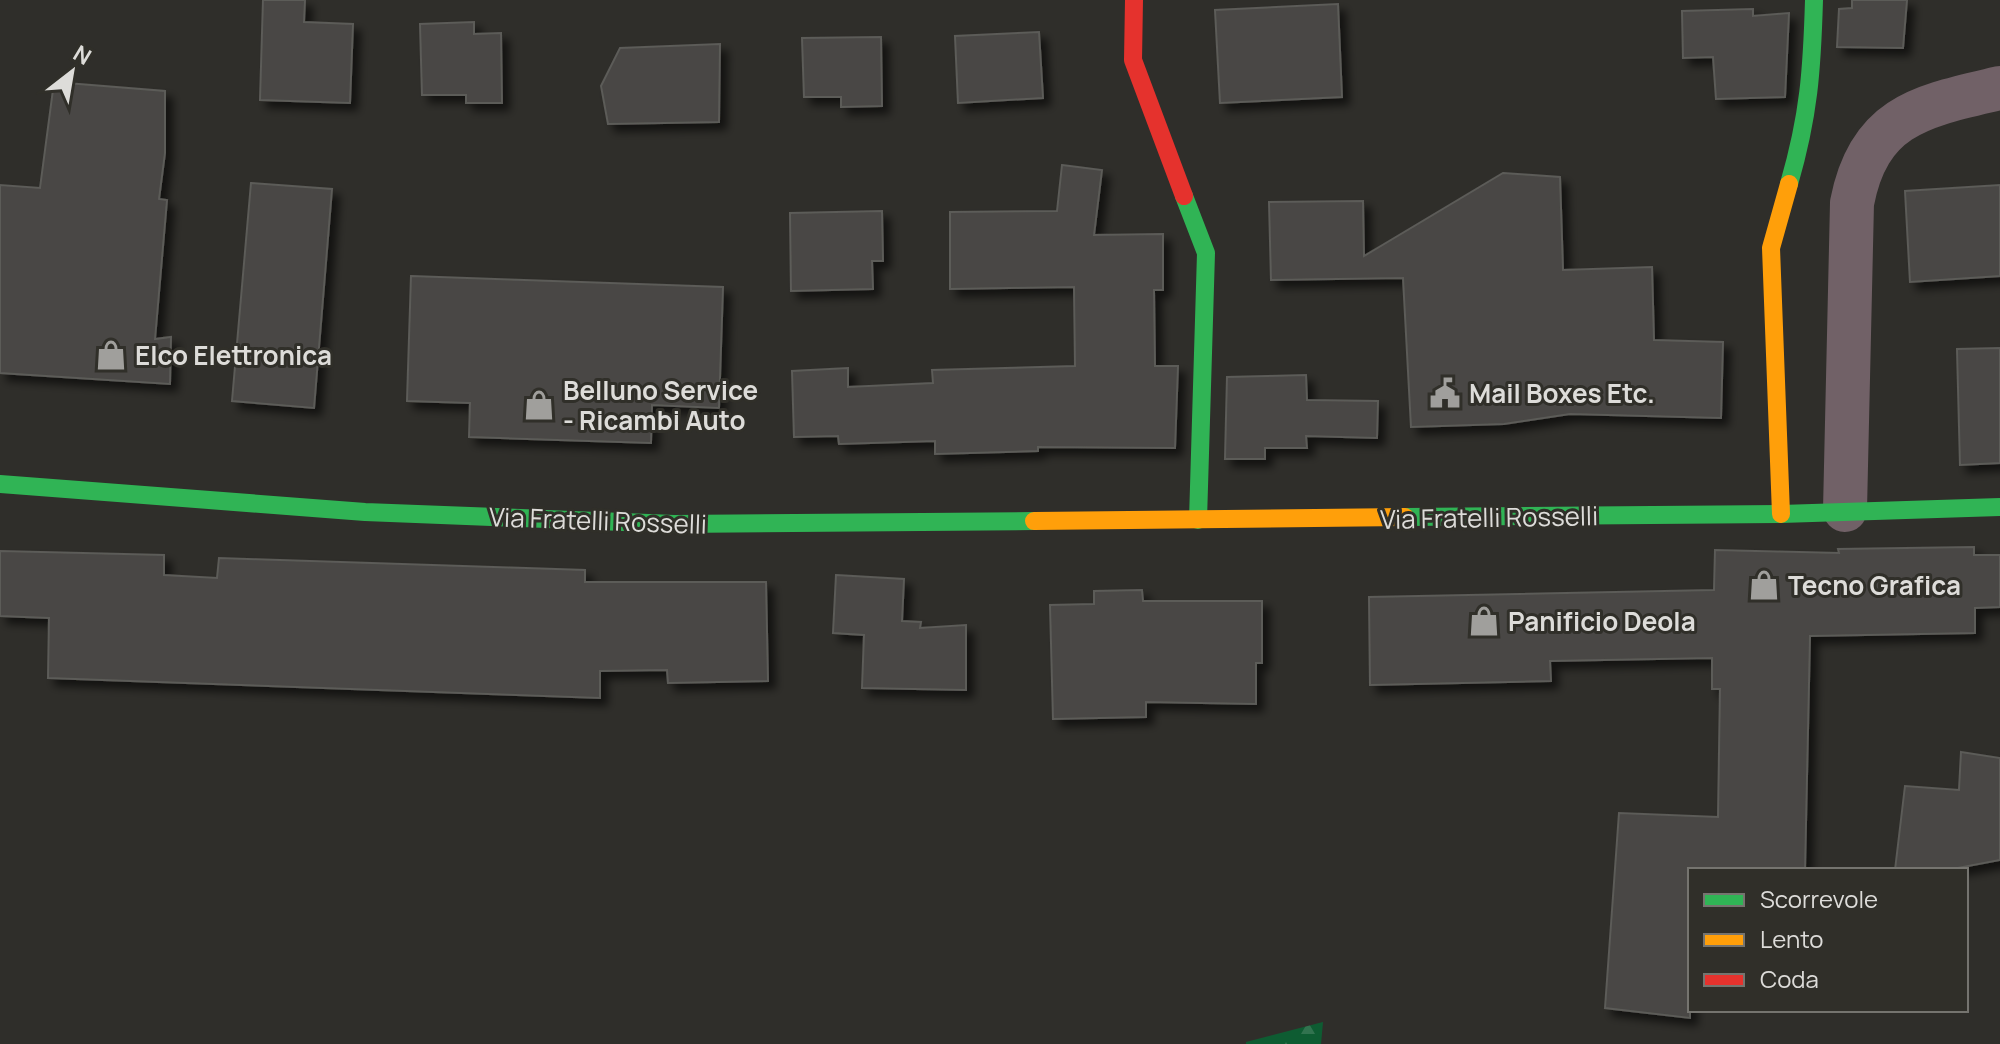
<svg xmlns="http://www.w3.org/2000/svg" width="2000" height="1044" font-family="Manrope,sans-serif">
	<style>
		.forest { fill: url(#forest-firs) }
		.building { fill: #484744; stroke: #5c5b58; stroke-width: 2; filter: url(#shadow) }
		.lines { fill: none; stroke-linecap: round; stroke-linejoin: round }
		.street { stroke: #716167; stroke-width: 44 }
		.fast { stroke: #30b455; stroke-width: 18 }
		.slow { stroke: #ff9f0a; stroke-width: 18 }
		.jam { stroke: #e5322d; stroke-width: 18 }
		.labels { text-anchor: middle; dominant-baseline: central; stroke-width: 6; stroke-linejoin: round; paint-order: stroke }
		.poi-label { font-size: 26px; font-weight: bold; fill: #dddcd9; stroke: #302f29; text-anchor: start }
		.street-label { font-size: 26px; fill: #dddcd9; stroke: #302f29 }
	</style>
	<defs>
		<pattern id="forest-firs" width="22" height="20" patternUnits="userSpaceOnUse" patternTransform="scale(2)"><rect width="22" height="20" fill="#0e5c32"/><path d="M5 1l3.5 6h-7zM16 11l3.5 6h-7z" fill="#31734f"/></pattern>
		<filter id="shadow"><feDropShadow dx="7" dy="7" stdDeviation="4" flood-color="#0009"/></filter>
	</defs>
	<rect width="100%" height="100%" fill="#2f2e2a"/>
	<!-- forest -->
	<path class="forest" d="M1323,1022L1321,1044H1246V1042Z"/>
	<!-- building -->
	<g class="building">
		<path d="M263,0H305L304,22L353,24L350,103L260,100Z"/>
		<path d="M1852,0H1907L1903,48L1837,47L1839,9L1852,8Z"/>
		<path d="M1338,4L1342,97L1220,103L1215,10Z"/>
		<path d="M1753,9V16L1789,13L1785,97L1716,99L1713,57L1683,58L1682,11Z"/>
		<path d="M474,22V34L501,33L502,103H466V95H422L420,24Z"/>
		<path d="M1039,32L1043,98L958,103L955,36Z"/>
		<path d="M881,37L882,106L841,107V97H804L802,38Z"/>
		<path d="M720,44L719,122L608,124L601,86L620,48Z"/>
		<path d="M54,82L165,91V153L159,199L167,200L155,339L171,337L170,384L0,373V185L40,188Z"/>
		<path d="M1062,165L1102,170L1094,235L1163,234V290H1154L1155,366H1178L1175,448L1038,447V451L935,454V441L839,444L838,436L794,437L792,371L848,368V387L933,383L932,370L1075,366L1074,287L950,289V212L1057,211Z"/>
		<path d="M1503,173L1560,177L1563,270L1652,267L1654,340L1723,342L1721,418L1570,414L1504,424L1411,427L1403,278L1271,280L1269,202L1363,201L1364,256Z"/>
		<path d="M251,183L332,189L314,408L232,401Z"/>
		<path d="M2000,185V276L1910,282L1905,191Z"/>
		<path d="M882,211L883,261H872L873,289L791,291L790,213Z"/>
		<path d="M411,276L723,287L719,408L652,405L651,443L469,437L470,403L407,401Z"/>
		<path d="M2000,348V463L1960,465L1957,349Z"/>
		<path d="M1306,375L1307,400L1378,401L1377,438L1306,436L1307,448H1265V459H1225L1227,377Z"/>
		<path d="M1974,547V555H2000V607L1975,608V633L1810,636L1805,870H1690V1018L1605,1008L1619,813L1718,817L1720,689H1712V658L1550,661L1551,681L1370,685L1369,597L1714,590L1715,550L1839,553L1838,549Z"/>
		<path d="M0,551L164,555V575L217,578L219,558L585,570V582H766L768,681L668,683L667,670L600,671V698L48,678L49,618L0,616Z"/>
		<path d="M836,575L904,579L902,621L921,622L920,628L966,625V690L862,688L864,635L833,633Z"/>
		<path d="M1142,590L1143,601H1262V663H1256V704L1146,702V717L1053,719L1050,605L1094,604V591Z"/>
		<path d="M1961,752L2000,758V860L1947,870H1895L1905,786L1959,790Z"/>
	</g>
	<g class="lines">
		<!-- street -->
		<path class="street" d="M1845,510L1852,203C1869,114 1923,106 2000,88"/>
		<!-- fast -->
		<g class="fast">
			<path d="M1789,184C1809,115 1812,70 1814,0"/>
			<path d="M1184,196L1206,253L1198,520"/>
			<path d="M0,484L365,512L674,524L1034,521"/>
			<path d="M1405,517L1781,514L2000,507"/>
		</g>
		<!-- slow -->
		<g class="slow">
			<path d="M1781,514L1771,248L1789,184"/>
			<path d="M1034,521L1405,517"/>
		</g>
		<!-- jam -->
		<path class="jam" d="M1134,0L1133,60L1184,196"/>
	</g>
	<!-- icons -->
	<defs>
		<g id="shop-bare" transform="scale(2.4)"><path d="M-5-2.5h2.3a2.7 3.5 0 0 1 5.4 0H5L5.5 6h-11ZM-1.5-2.5h3a1.5 2.3 0 0 0-3 0Z" fill="#a09f9c" stroke="#302f29" stroke-width="2.5" paint-order="stroke"/></g>
		<g id="civic-bare" transform="scale(2.4)"><path d="M-.6-6.5H3V-4.5H.6V-3L4-1V1h2V6H-6V1h2V-1L-.6-3ZM-1.2 2.5V6h2.4V2.5Z" fill="#a09f9c" stroke="#302f29" stroke-width="2.5" paint-order="stroke"/></g>
	</defs>
	<g fill-rule="evenodd">
		<use href="#shop-bare" x="111" y="355"/>
		<use href="#civic-bare" x="1445" y="393"/>
		<use href="#shop-bare" x="539" y="405"/>
		<use href="#shop-bare" x="1764" y="585"/>
		<use href="#shop-bare" x="1484" y="621"/>
	</g>
	<g class="labels">
		<!-- poi labels -->
		<g class="poi-label">
			<text x="135" y="355">Elco Elettronica</text>
			<text x="563" y="390">Belluno Service<tspan x="563" dy="30">- Ricambi Auto</tspan></text>
			<text x="1469" y="393">Mail Boxes Etc.</text>
			<text x="1788" y="585">Tecno Grafica</text>
			<text x="1508" y="621">Panificio Deola</text>
		</g>
		<!-- street labels -->
		<g class="street-label">
			<text transform="translate(1489 517) rotate(-1)">Via Fratelli Rosselli</text>
			<text transform="translate(598 520) rotate(2)">Via Fratelli Rosselli</text>
		</g>
	</g>
	<!-- legend -->
	<rect x="1688" y="868" width="280" height="144" fill="#302f29" stroke="#75746f" stroke-width="2"/>
	<rect x="1704" y="894" width="40" height="12" fill="#30b455" stroke="#75746f" stroke-width="2"/>
	<text x="1760" y="908" font-size="24" fill="#dddcd9">Scorrevole</text>
	<rect x="1704" y="934" width="40" height="12" fill="#ff9f0a" stroke="#75746f" stroke-width="2"/>
	<text x="1760" y="948" font-size="24" fill="#dddcd9">Lento</text>
	<rect x="1704" y="974" width="40" height="12" fill="#e5322d" stroke="#75746f" stroke-width="2"/>
	<text x="1760" y="988" font-size="24" fill="#dddcd9">Coda</text>
	<!-- north arrow -->
	<g transform="translate(72 72) rotate(31)" stroke="#302f29" stroke-width="6" paint-order="stroke">
	<path d="M0-6L14 30L0 20L-14 30Z" fill="#dddcd9"/>
	<text y="-12" font-size="22" font-weight="bold" text-anchor="middle" fill="#dddcd9">N</text>
	</g>
</svg>
